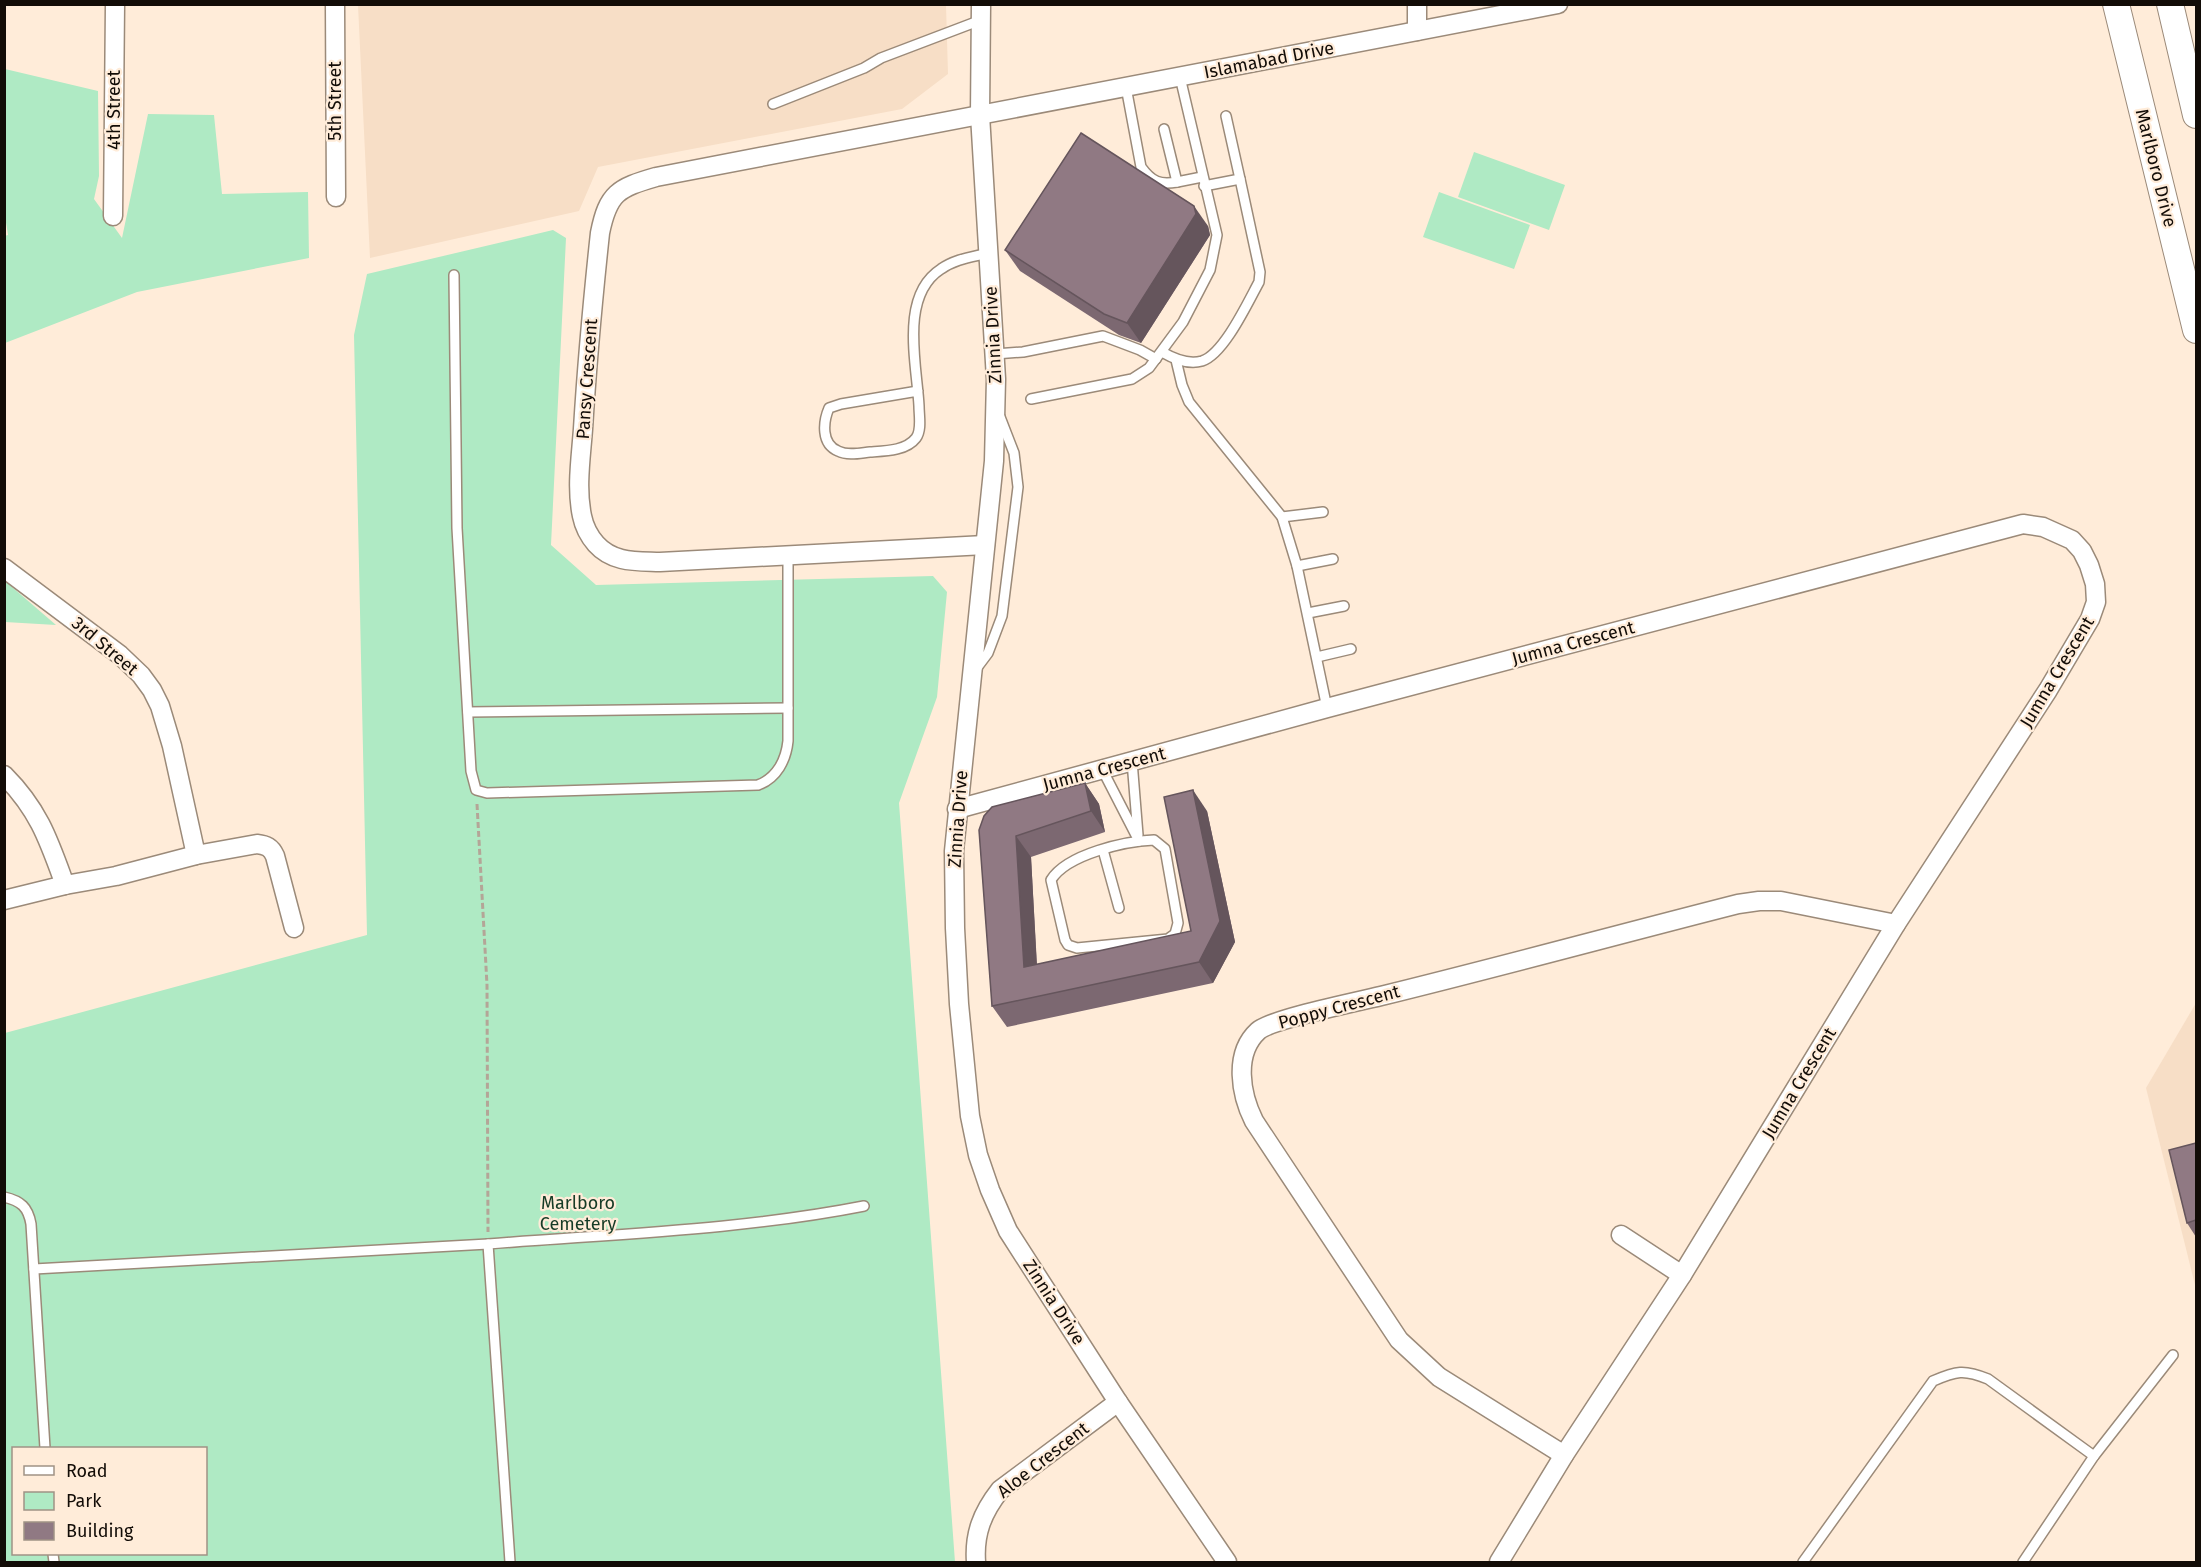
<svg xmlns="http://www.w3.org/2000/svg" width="2201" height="1567" font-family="'Fira Sans',sans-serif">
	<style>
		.built { fill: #f7dec6 }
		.green { fill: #afeac4; fill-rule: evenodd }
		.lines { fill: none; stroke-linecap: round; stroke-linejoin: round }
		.service-casing { stroke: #9b8a79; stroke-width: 12 }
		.minor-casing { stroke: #9b8a79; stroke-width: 21 }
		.secondary-casing { stroke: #9b8a79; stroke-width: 28 }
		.path { stroke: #b4a597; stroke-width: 3; stroke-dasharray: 6 3; stroke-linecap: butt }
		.service { stroke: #fff; stroke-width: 9 }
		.minor { stroke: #fff; stroke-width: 18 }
		.secondary { stroke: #fff; stroke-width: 26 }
		.wall { fill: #7c6871 }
		.shaded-wall { fill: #65555c }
		.building { fill: #907983; stroke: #65555c; stroke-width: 1.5 }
		.labels { text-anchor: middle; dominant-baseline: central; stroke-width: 4.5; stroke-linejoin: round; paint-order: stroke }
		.street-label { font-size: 18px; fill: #120c07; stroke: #ffecd9 }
		.park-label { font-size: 18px; fill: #163b26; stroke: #ffecd9 }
	</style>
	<rect width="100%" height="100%" fill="#ffecd9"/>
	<!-- built -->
	<g class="built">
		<path d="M358,5H946L948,74L902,109L598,167L579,211L370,258Z"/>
		<path d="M2196,1003V1289L2146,1088Z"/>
	</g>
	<!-- green -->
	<g class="green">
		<path d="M5,69L98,91L99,176L94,199L122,238L148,114L214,115L222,194L308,192L309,258L137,292L5,343L4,236L8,235L4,210Z"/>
		<path d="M1474,152L1565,185L1549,230L1458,197Z"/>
		<path d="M1439,192L1530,225L1514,269L1423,237Z"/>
		<path d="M553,230L566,238L551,545L596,585L933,576L947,592L937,697L899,803L955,1562H5V1033L367,935L354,335L367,274ZM14,1448H206V1554H14Z"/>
		<path d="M5,581L56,625L5,622Z"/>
	</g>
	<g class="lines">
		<!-- service casing -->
		<g class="service-casing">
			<g id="service">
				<path d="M1126,87L1141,167C1152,182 1160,185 1177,182"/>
				<path d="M773,104L864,68L881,58L981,20"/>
				<path d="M1164,129L1177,182L1202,177"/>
				<path d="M1204,186L1240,179L1226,116"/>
				<path d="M454,275L457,528L471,771L476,790L487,793L758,785C777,778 786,760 788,741V555"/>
				<path d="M1162,352C1174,359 1188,365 1202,361C1224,354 1248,302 1259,282L1260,272L1240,179"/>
				<path d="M995,354L1023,352L1103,336L1140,350L1156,359"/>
				<path d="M1176,360L1182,385L1189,402L1282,517L1297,566L1327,708"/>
				<path d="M918,391L841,404L829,408C823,422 821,444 838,451C848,456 860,453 870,452C885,451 906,451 916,438C922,430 919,416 919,406C917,365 899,296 941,269C955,259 972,257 988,253"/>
				<path d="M1031,399L1132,379L1149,368L1183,322L1210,270L1217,235L1180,77"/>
				<path d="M1282,517L1323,512"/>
				<path d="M1297,566L1333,559"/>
				<path d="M1308,613L1344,606"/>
				<path d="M1317,657L1351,649"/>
				<path d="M976,669L988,653L1002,616L1018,487L1014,453L1000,417"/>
				<path d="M468,712L788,708"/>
				<path d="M1132,761L1138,835"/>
				<path d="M1102,769L1139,841"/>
				<path d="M1154,840L1165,849L1178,923L1175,934L1168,939L1077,948L1068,945L1065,940L1051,880C1067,854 1126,841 1154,840Z"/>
				<path d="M1103,850L1119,908"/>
				<path d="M4,1197C21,1201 28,1207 31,1224L45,1448"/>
				<path d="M34,1269L488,1244"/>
				<path d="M53,1554L54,1562"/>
				<path d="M510,1562L488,1244C612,1234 742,1230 864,1206"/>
				<path d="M1803,1562L1933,1381C1956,1371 1964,1369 1988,1379L2094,1456"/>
				<path d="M2023,1562L2094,1456L2173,1355"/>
			</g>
		</g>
		<!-- minor casing -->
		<g class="minor-casing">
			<g id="minor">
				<path d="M335,4L336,197"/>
				<path d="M981,4L980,115L996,379L994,461L954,851L955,928L959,1004L970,1116L978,1155L990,1190L1008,1231L1118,1402L1227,1562"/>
				<path d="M1417,4V31"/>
				<path d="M113,216L115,4"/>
				<path d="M985,545L660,562C636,561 613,563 596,544C589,536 584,526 582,516C576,488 581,457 583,429C587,364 593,298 600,233C608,193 618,188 656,177L1558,4"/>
				<path d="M4,568L120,655L141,675L152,690L160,706L172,746L196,855"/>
				<path d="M4,775C39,810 49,841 65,885"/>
				<path d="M957,809L1327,708L2023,524L2043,527L2072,540L2082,551L2089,565L2095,584L2096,602L2090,619L2048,690L1896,924L1682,1275L1564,1455L1499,1562"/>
				<path d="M4,900L65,885L116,876L196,855L257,844C266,845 271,847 275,856L294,928"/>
				<path d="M1621,1235L1682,1275"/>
				<path d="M1564,1455L1439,1377L1399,1340L1254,1121C1241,1095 1233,1054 1258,1031C1271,1019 1361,1001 1385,995C1503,966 1620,934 1738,904L1759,901H1781L1896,924"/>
				<path d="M976,1562C974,1534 982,1513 1000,1490L1118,1402"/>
			</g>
		</g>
		<!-- secondary casing -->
		<g class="secondary-casing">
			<g id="secondary">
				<path d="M2116,4L2196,330"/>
				<path d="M2170,4L2196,115"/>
			</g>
		</g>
		<!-- path -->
		<path class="path" d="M477,804L487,985L488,1232"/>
		<!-- service -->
		<use href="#service" class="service"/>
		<!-- minor -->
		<use href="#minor" class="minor"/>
		<!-- secondary -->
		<use href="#secondary" class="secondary"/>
	</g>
	<!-- wall -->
	<g class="wall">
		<path d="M1208,226L1210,235L1141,343L1119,335L1020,271L1005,250Z"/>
		<path d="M1085,783L1099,804L1105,832L1031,857L1037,965L1191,931L1207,811L1235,942L1213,983L1007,1027L992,1006L979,830Z"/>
		<path d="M2196,1143V1237L2187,1223Z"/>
	</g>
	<!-- shaded-wall -->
	<g class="shaded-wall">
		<path d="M1194,206L1208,226L1210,235L1141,343L1127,323Z"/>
		<path d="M1085,783L1099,804L1105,832L1091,811Z"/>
		<path d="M1193,790L1207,811L1235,942L1213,983L1199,962Z"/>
		<path d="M1016,836L1031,857L1038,988L1024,967Z"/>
	</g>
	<!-- building -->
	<g class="building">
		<path d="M1081,133L1194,206L1196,214L1127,323L1104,314L1005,250Z"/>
		<path d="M1085,783L1091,811L1016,836L1024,967L1191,931L1164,797L1193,790L1220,921L1199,962L992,1006L979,830L984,816L992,807Z"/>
		<path d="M2196,1143V1220L2187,1223L2169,1150Z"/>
	</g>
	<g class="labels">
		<!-- street labels -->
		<g class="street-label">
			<text transform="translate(1269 60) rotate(-11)">Islamabad Drive</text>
			<text transform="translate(335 101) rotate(-90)">5th Street</text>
			<text transform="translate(114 110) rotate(-90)">4th Street</text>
			<text transform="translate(2156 168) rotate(76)">Marlboro Drive</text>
			<text transform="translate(993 335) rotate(-93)">Zinnia Drive</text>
			<text transform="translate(587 379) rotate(-86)">Pansy Crescent</text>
			<text transform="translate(1573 643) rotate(-15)">Jumna Crescent</text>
			<text transform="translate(105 646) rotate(40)">3rd Street</text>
			<text transform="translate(2057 672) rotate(-59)">Jumna Crescent</text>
			<text transform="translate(1104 769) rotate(-15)">Jumna Crescent</text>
			<text transform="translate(958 819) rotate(-86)">Zinnia Drive</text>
			<text transform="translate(1339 1007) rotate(-15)">Poppy Crescent</text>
			<text transform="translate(1799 1083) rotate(-59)">Jumna Crescent</text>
			<text transform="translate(1054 1302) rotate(57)">Zinnia Drive</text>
			<text transform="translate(1043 1460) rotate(-38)">Aloe Crescent</text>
		</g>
		<!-- park labels -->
		<g class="park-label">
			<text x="578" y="1203">Marlboro<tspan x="578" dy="21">Cemetery</tspan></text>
		</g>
	</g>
	<!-- border -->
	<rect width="2201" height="1567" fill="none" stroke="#120c07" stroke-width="12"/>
	<!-- legend -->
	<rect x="12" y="1447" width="195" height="108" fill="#ffecd9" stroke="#a09285" stroke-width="1.5"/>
	<rect x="24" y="1466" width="30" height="9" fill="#ffffff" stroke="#a09285" stroke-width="1.5"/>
	<text x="66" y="1477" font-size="18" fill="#120c07">Road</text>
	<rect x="24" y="1492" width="30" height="18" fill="#afeac4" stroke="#a09285" stroke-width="1.5"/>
	<text x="66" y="1507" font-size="18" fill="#120c07">Park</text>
	<rect x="24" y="1522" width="30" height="18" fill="#907983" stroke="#a09285" stroke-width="1.5"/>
	<text x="66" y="1537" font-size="18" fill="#120c07">Building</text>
</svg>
